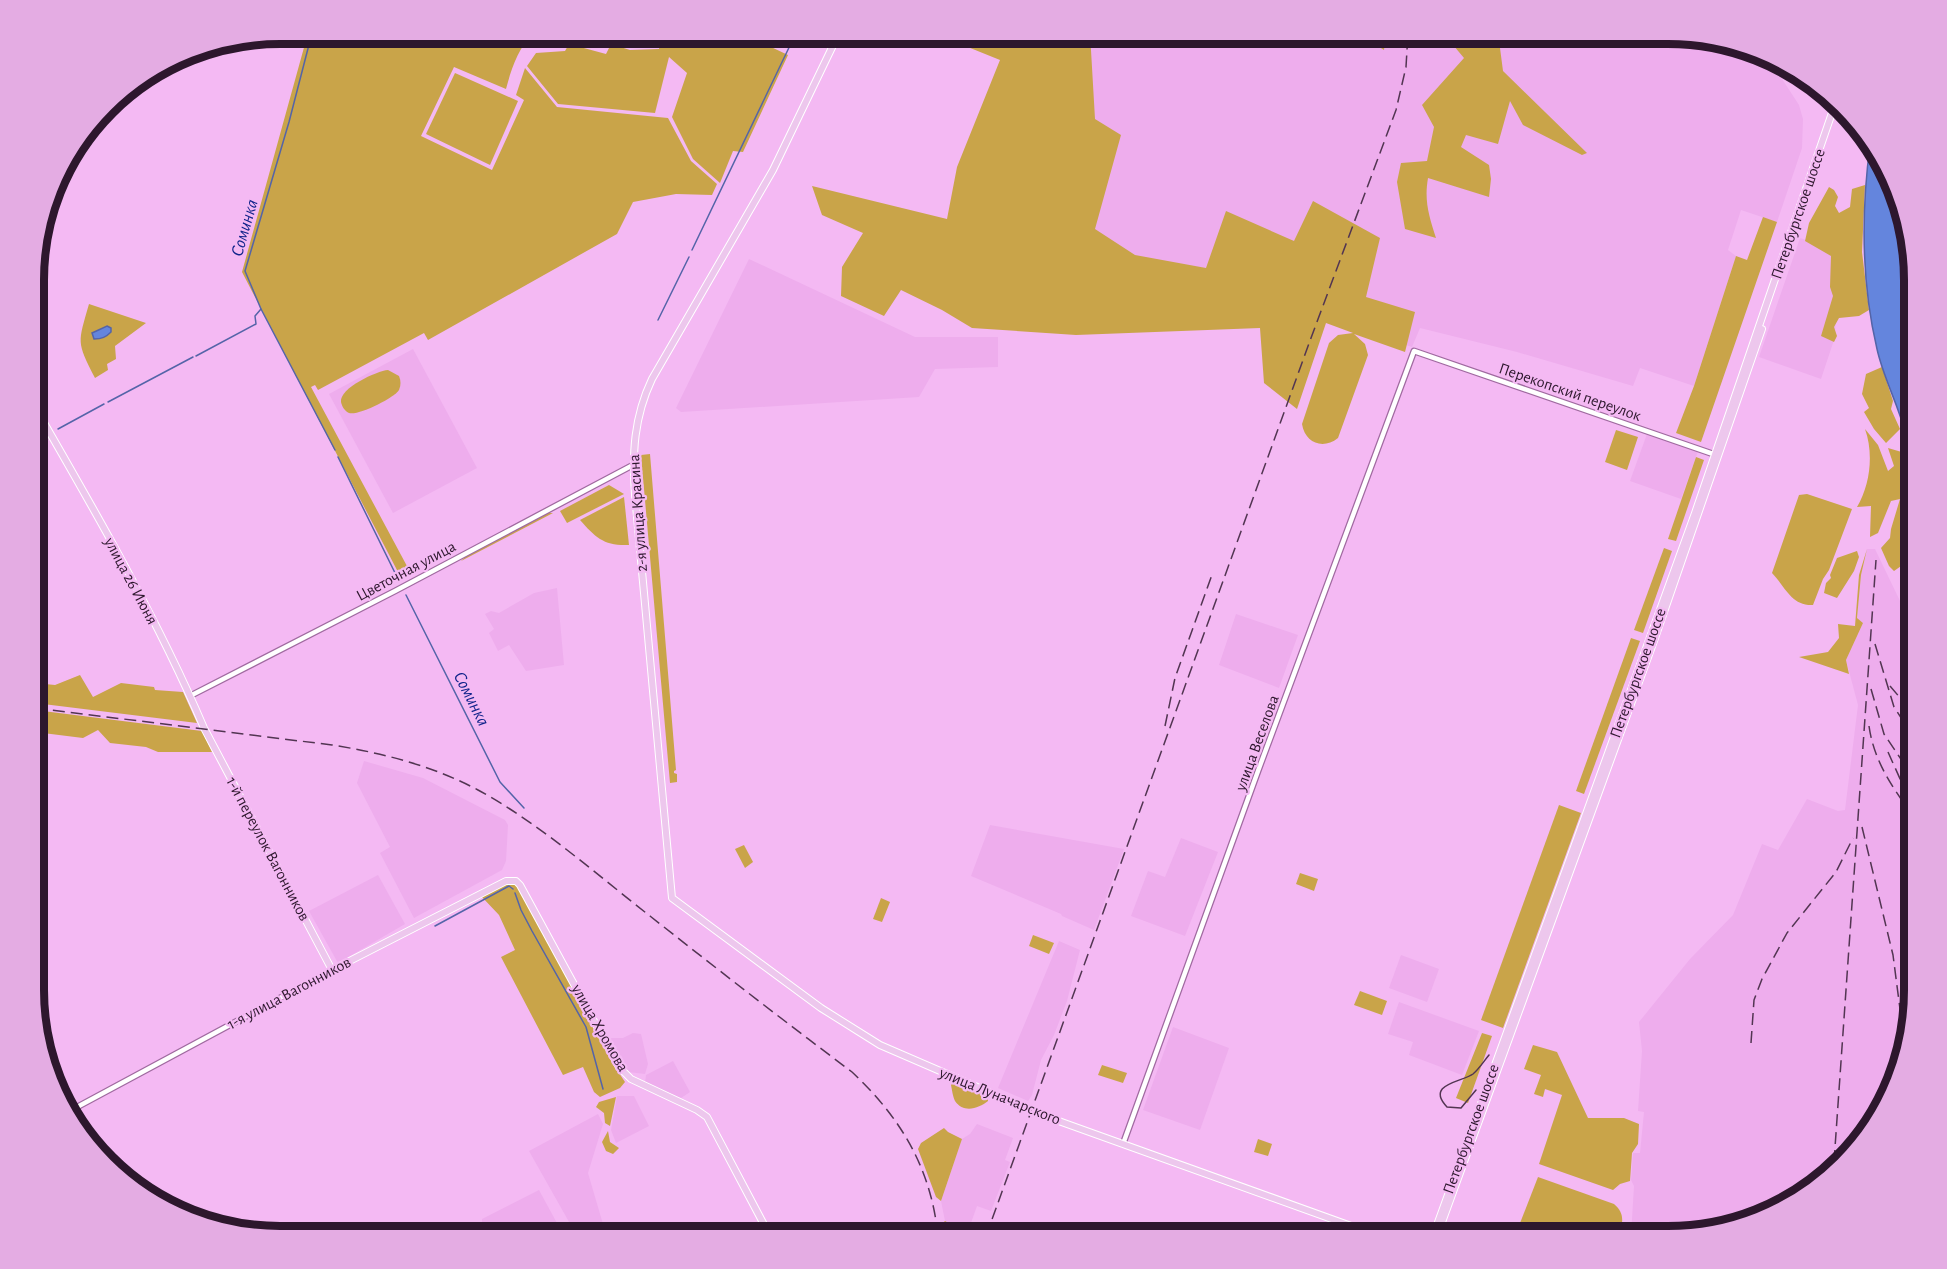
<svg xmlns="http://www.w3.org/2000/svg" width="1947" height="1269" font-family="'Alegreya Sans',sans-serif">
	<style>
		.built { fill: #eeaded }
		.green { fill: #c9a449 }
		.water { fill: #6485dd; stroke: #5464a8; stroke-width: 1.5 }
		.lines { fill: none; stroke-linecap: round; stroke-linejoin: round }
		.stream { stroke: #5464a8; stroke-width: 1.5 }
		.minor-casing { stroke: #a06aa0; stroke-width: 7 }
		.major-casing { stroke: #fff; stroke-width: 8 }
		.minor { stroke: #fff; stroke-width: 4.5 }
		.major { stroke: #edc7ed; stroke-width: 6 }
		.tram { stroke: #523552; stroke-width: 1.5 }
		.rail { stroke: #523552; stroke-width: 1.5; stroke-dasharray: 12 6; stroke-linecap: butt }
		.labels { text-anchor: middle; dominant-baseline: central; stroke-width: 4.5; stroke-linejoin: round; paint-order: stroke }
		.street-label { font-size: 16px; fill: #2d172d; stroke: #f4b9f3 }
		.water-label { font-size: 18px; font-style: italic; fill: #11248b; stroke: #f4b9f3 }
		.rim { fill: none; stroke: #2d172d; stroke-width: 8 }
	</style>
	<rect width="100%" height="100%" fill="#f4b9f3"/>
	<!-- built -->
	<g class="built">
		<path d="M738,33H788L782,45L764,43L760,47Z"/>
		<path d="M999,33H1667L1714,41L1749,53L1751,50L1767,56L1799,105L1803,119L1802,148L1777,222L1741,210L1728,250L1736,256L1694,386L1640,368L1633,386L1517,352L1420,328L1412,347L1315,315L1053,258L996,37Z"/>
		<path d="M1800,238L1838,250L1835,337L1821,379L1759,357Z"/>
		<path d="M749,259L915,337H998V367L935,369L919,397L681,412L676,408Z"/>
		<path d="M413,349L477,468L393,513L329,394Z"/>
		<path d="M1647,434L1698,451L1681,499L1630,481Z"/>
		<path d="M1867,549H1875L1913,628V1005L1901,1068L1872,1127L1790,1203L1683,1235L1631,1236L1634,1186L1631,1180L1633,1153H1640L1644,1112L1638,1111L1642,1051L1639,1022L1690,959L1733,915L1762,844L1778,850L1807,799L1838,811L1845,810L1858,705L1846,660L1863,623L1857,618L1861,575Z"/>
		<path d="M557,588L564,665L526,671L509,645L498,651L489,633L494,629L485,614L491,611L499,613L534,593Z"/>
		<path d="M1236,614L1298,635L1279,688L1219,665Z"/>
		<path d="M364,761L423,778L505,820L508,825L506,861L502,870L414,918L380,853L390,847L357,783Z"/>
		<path d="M990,825L1124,849L1094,930L1062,916L1061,914L971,876Z"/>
		<path d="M1181,838L1218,852L1185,936L1131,916L1148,871L1165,877Z"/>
		<path d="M378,875L405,924L338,963L309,911Z"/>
		<path d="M1059,941L1080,950L1067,1001L1054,1035L1041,1060L1032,1095L1028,1101L998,1088Z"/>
		<path d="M1401,955L1439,969L1427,1002L1389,988Z"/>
		<path d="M1399,1002L1479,1031L1462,1075L1409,1055L1413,1042L1388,1034Z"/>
		<path d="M1173,1027L1229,1048L1200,1130L1143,1110Z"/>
		<path d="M633,1033L641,1034L648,1064L645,1074L628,1072L609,1038H623Z"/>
		<path d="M673,1061L690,1092L681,1098L645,1083L646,1075Z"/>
		<path d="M617,1096H634L649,1126L616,1143L611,1130Z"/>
		<path d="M598,1114L603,1124L588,1173L605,1231L593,1236H577L529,1151Z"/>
		<path d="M977,1124L1013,1138L1005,1160L1010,1162L991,1211L977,1206L967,1234L945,1221L941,1201L962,1139L970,1134Z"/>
		<path d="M539,1190L564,1236H485L482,1229V1219Z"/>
		<path d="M1102,1225L1126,1236H1098Z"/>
	</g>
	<!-- green -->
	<g class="green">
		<path d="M308,33H534C518,47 511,70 506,89L454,67L421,136L492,170L524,100L516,95L525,68L557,107L668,118L691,161L717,184L712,195L676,194L633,202L617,234L428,340L424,333L318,390L315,385L311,387L408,568L403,570L402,576L398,572L242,272Z"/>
		<path d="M662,33H741L788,55L743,152L733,151L720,183L693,159L672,117L687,73L669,57L655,113L558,104L527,66L536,53L565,51L569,44L606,54L611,44L630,50L659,49Z"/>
		<path d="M933,33H1090L1095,119L1121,135L1095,229L1135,255L1206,268L1226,211L1294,241L1313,201L1380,238L1366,297L1415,312L1405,352L1354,334L1365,344L1368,355L1338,438C1323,450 1305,443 1302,424L1329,343L1338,335L1353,333L1326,323L1297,409L1264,383L1260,328L1076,335L972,328L942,310L901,290L884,316L841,296L842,267L863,233L822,215L812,186L947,219L957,167L1000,60Z"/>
		<path d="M1357,33H1386L1384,50Z"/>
		<path d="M1443,33H1484L1500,48L1503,71L1587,153L1582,155L1523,125L1510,101L1498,144L1466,135L1461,147L1489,165L1491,179L1489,197L1428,178C1424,201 1429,216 1436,238L1405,229L1397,182L1401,163L1427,161L1434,127L1422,105L1464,58Z"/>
		<path d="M455,73L518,101L490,165L426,134Z"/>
		<path d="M1865,185L1862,252L1869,310L1859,316L1839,318L1834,327L1837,336L1834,342L1821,336L1833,296L1830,287L1831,256L1805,241L1809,223L1829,187L1834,190L1838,197L1835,206L1839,213L1850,207L1852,189Z"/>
		<path d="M1763,217L1777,222L1701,442L1676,433L1694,386L1736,256L1747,260Z"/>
		<path d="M89,304L146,323L115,346L116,359L107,364L108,370L95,378C76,341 78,343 89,304Z"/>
		<path d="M1882,367L1893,401L1891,409L1900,429L1886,443L1874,429L1864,412L1869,408L1862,394L1866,374Z"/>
		<path d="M388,370L399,376C401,381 401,385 399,390C394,398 358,416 349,413C345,411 342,407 341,402C339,388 377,371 388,370Z"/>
		<path d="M1865,429L1878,445L1888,471L1894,466L1888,448L1905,453L1909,471L1913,477V566L1904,564L1894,571L1889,566L1881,548L1890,538L1891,529L1900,499L1891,501L1878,533L1870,537L1871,506L1857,507C1870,485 1874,454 1865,429Z"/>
		<path d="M1616,430L1638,437L1627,470L1605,462Z"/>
		<path d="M650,454L676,770L674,771V773L677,774V782L670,783L641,455Z"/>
		<path d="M1696,457L1704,460L1676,541L1668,539Z"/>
		<path d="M609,485L624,494L567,523L560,511Z"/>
		<path d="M1807,494L1852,509L1829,570L1823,579L1813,605C1791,606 1785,586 1772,573L1799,495Z"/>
		<path d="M624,497L629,545C604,546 596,538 580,520Z"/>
		<path d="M547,513H553L461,561L465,557Z"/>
		<path d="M1664,548L1672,551L1643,633L1634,630Z"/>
		<path d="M1867,549L1861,575L1857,618L1863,623L1846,660L1849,674L1799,657L1828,652L1839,638L1838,624L1855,626L1859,575Z"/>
		<path d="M1857,551L1859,557L1854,571L1837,598L1824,593L1826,583L1831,578L1830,575L1837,558Z"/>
		<path d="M1631,638L1640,641L1584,794L1576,791Z"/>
		<path d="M80,675L93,697L121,683L154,687L155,690L183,692L197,723L35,703V683L55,685Z"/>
		<path d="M35,710L202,731L212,752H158L146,747L110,743L98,730L83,738L35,732Z"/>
		<path d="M1559,805L1581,813L1503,1028L1481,1020Z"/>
		<path d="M744,845L753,862L745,868L735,849Z"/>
		<path d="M1300,873L1318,879L1314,891L1296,884Z"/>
		<path d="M507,883L515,884L519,889L615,1067L625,1082L620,1088L600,1097L594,1092L583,1067L563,1075L501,957L515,950L499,915L481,896Z"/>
		<path d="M881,898L890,902L882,922L873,919Z"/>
		<path d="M1033,935L1054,943L1049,954L1029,946Z"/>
		<path d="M1360,991L1387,1001L1382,1015L1354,1005Z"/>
		<path d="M1482,1033L1492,1036L1468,1103L1456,1098Z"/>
		<path d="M1533,1045L1557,1052L1588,1118H1624L1639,1124L1638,1144L1632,1153L1630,1181L1620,1184L1613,1190L1539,1164L1562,1095L1545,1089L1543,1097L1534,1094L1541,1075L1524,1069Z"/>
		<path d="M1102,1065L1127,1073L1123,1083L1098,1075Z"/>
		<path d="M955,1081L988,1095V1101C979,1108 964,1114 955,1101C953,1097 952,1090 951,1085Z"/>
		<path d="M616,1097L610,1126L605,1123L604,1113L596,1107L599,1102Z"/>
		<path d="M944,1128L948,1132L962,1139L941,1201L936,1197L918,1149L921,1143Z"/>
		<path d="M608,1131L610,1142L619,1148L613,1154L606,1151L602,1142Z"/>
		<path d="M1258,1139L1272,1144L1268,1156L1254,1152Z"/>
		<path d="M1538,1177L1614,1204C1625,1213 1623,1223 1619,1236H1515Z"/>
		<path d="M945,1221L967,1234L966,1236H941V1225Z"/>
	</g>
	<!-- water -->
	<g class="water">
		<path d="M1870,145L1881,157L1913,264V477L1909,472C1913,428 1886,390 1877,349C1861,281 1861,214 1870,145Z"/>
		<path d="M107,326L111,328V332C106,337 102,339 94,339L92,333Z"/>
	</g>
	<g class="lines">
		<!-- stream -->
		<g class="stream">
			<path d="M312,33L289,122L245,271L261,309L335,450"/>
			<path d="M692,250L795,35"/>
			<path d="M658,320L689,257"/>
			<path d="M196,356L256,324L255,316L261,309"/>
			<path d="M108,402L193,357"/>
			<path d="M58,429L104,404"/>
			<path d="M35,441L43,436"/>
			<path d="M338,457L399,581"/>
			<path d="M406,595L500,782L524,808"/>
			<path d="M515,893L521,910L532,931L586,1027L603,1089"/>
			<path d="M435,926L509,886L513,889"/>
		</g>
		<!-- minor casing -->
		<g class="minor-casing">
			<g id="minor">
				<path d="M190,696L395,591L633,465"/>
				<path d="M66,1113L332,970"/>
				<path d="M1123,1144L1258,771L1414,351L1716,455"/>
				<path d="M1332,1220L1336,1227L1335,1236"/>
			</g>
		</g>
		<!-- major casing -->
		<g class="major-casing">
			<g id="major">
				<path d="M839,33L773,170L652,379C634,417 632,453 635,495L672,898L821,1008L880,1045L1042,1115L1379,1236"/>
				<path d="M35,259L71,155"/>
				<path d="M35,407C95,511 157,618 204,728L332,970L506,881H516L520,885L619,1067L631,1079L697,1110L707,1117L770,1236"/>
				<path d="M1349,1236L1370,1233"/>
				<path d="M1433,1236L1695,513L1834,107"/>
				<path d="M1437,1236L1654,641L1762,329"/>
			</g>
		</g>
		<!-- minor -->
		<use href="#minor" class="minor"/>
		<!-- major -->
		<use href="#major" class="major"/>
		<!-- tram -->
		<path class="tram" d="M1476,1090L1461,1108L1447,1107C1425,1084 1462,1082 1473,1074C1479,1069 1484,1061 1489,1055"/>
		<!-- rail -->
		<g class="rail">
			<path d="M1875,644L1894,707L1913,736"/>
			<path d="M1890,686L1913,713"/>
			<path d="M1871,689L1884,734L1913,777"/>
			<path d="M35,708L332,745C383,753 433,766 478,790C539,823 596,874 650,916C717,969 784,1021 852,1072C901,1118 931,1168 938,1236"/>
			<path d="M1165,726L1175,678L1213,572"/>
			<path d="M1869,726C1874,762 1893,788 1913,816"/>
			<path d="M1888,752L1910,801"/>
			<path d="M1862,827L1893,955L1900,1009L1901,1066"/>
			<path d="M1751,1043L1754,1000L1762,979L1787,933L1836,872L1853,838"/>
			<path d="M1834,1162L1876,560"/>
			<path d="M986,1236L1311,338L1396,110L1406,67L1408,33"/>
		</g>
	</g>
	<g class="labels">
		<!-- street labels -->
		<g class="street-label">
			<text transform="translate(1798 214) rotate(-71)">Петербургское шоссе</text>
			<text transform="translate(1570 392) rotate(19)">Перекопский переулок</text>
			<text transform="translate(638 513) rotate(-94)">2-я улица Красина</text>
			<text transform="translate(406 571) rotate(-28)">Цветочная улица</text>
			<text transform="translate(131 581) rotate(62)">улица 26 Июня</text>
			<text transform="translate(1638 673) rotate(-70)">Петербургское шоссе</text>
			<text transform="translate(1257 743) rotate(-70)">улица Веселова</text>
			<text transform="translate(268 849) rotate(62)">1-й переулок Вагонников</text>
			<text transform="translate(289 993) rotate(-28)">1-я улица Вагонников</text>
			<text transform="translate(600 1028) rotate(60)">улица Хромова</text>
			<text transform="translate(1000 1096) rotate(22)">улица Луначарского</text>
			<text transform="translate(1471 1129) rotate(-70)">Петербургское шоссе</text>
		</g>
		<!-- water labels -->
		<g class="water-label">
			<text transform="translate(245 228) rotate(-74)">Соминка</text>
			<text transform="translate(471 699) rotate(63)">Соминка</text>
		</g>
	</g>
	<!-- crop -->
	<path d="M0 0H1947V1269H0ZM280 44H1668A236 236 0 0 1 1904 280V990A236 236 0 0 1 1668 1226H280A236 236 0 0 1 44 990V280A236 236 0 0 1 280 44Z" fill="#e4ace3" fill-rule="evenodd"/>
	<path class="rim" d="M280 44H1668A236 236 0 0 1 1904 280V990A236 236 0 0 1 1668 1226H280A236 236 0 0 1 44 990V280A236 236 0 0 1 280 44Z"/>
</svg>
